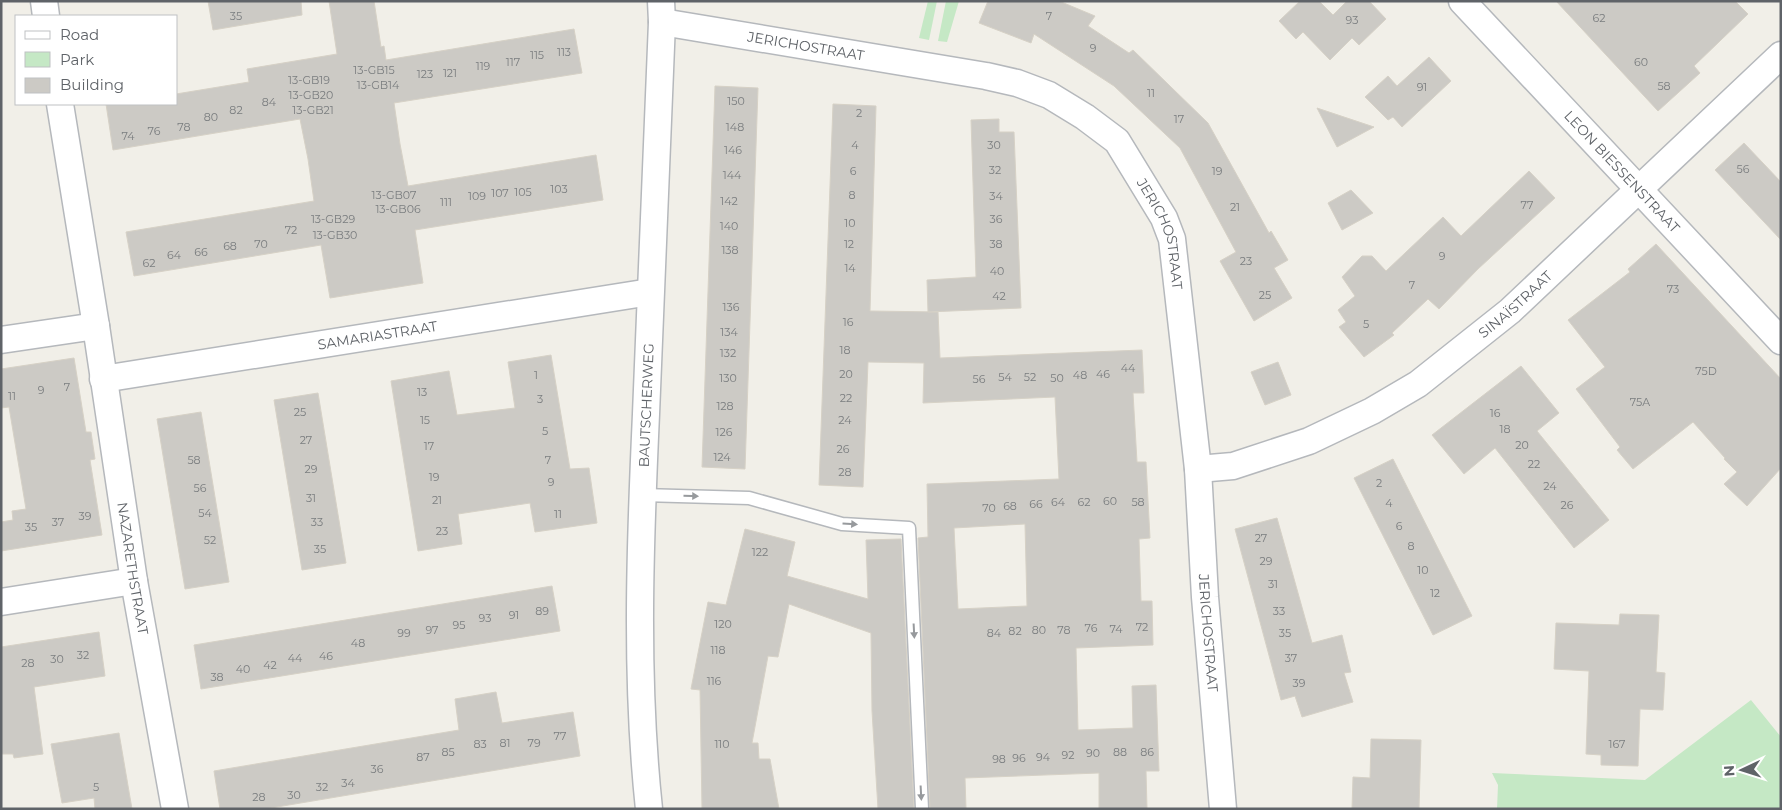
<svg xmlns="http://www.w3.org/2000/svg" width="1782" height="810" font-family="Montserrat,sans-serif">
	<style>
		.green { fill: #c5e8c5 }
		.building { fill: #cccac5; stroke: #d6d1c6; fill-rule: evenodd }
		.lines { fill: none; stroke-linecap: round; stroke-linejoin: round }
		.lane-casing { stroke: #b5b8bc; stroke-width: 15 }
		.street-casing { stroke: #b5b8bc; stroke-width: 29 }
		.lane { stroke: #fff; stroke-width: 12 }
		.street { stroke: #fff; stroke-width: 26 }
		.oneway { fill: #979a9d }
		.labels { text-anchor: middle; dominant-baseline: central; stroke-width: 4; stroke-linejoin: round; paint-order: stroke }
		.number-label { font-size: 11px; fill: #7a7d7f }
		.street-label { font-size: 14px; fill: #5f6368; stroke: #fff }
	</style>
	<rect width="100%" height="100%" fill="#f1efe8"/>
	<!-- green -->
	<g class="green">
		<path d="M928,1H937L929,40L919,38Z"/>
		<path d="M946,1H959L947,42L938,41Z"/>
		<path d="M1751,700L1781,737V809H1497L1498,785L1492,773L1645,780Z"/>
	</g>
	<!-- building -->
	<g class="building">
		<path d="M208,1H301L302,15L213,30Z"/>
		<path d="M329,1H374L381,47L384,46L386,60L574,29L582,73L394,103L400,144L408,186L596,155L603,200L415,230L423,283L330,298L321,245L134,276L126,232L314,201L308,159L300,119L113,150L106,104H176V94L249,82L247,69L337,54Z"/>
		<path d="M988,1H1059L1095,16L1088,26L1129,53L1133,50L1208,123L1269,233L1271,231L1288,260L1274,268L1292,298L1254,321L1220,261L1236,252L1180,148L1114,86L1034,34L1031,43L979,23Z"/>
		<path d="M1300,1H1319L1333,15L1347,1H1369L1386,19L1359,45L1352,38L1330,60L1303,32L1296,39L1279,21Z"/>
		<path d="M1556,1H1735L1748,14L1694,66L1700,73L1658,111Z"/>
		<path d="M1429,57L1451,81L1402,127L1393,117L1388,120L1365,97L1388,76L1397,86Z"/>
		<path d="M715,86L758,88L745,469L702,467Z"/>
		<path d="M833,104L876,106L870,311L938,312L940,358L1142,350L1144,393H1133L1137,462H1146L1150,538L1139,539L1141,601H1152L1153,645L1076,648L1078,730L1133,728L1132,686L1156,685L1159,771H1146L1147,809H1099V773L965,778L966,809H930L918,538L928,537L927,484L1059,479L1055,397L923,403L924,363L868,362L863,487L819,485ZM1025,524L1027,606L958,609L954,528Z"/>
		<path d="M1317,108L1374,127L1337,147Z"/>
		<path d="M999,119V132H1014L1021,308L928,312L927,280L976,277L971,120Z"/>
		<path d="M1744,143L1781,182V240L1715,170Z"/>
		<path d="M1529,171L1555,198L1478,269L1439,309L1428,299L1392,333L1394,335L1364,357L1339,327L1346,322L1338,310L1355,296L1342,277L1362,256H1372L1386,271L1443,217L1461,236Z"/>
		<path d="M1351,190L1373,213L1342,230L1328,203Z"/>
		<path d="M1656,244L1781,379V468L1747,506L1724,484L1737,472L1724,459L1725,458L1693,422L1633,469L1617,450L1620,447L1576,389L1605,367L1568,320L1630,272L1628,269Z"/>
		<path d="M551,355L570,469L589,468L597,523L535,532L530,503L458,514L462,544L418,551L391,381L449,371L457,415L515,408L508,362Z"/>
		<path d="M74,358L86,432H91L95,459L90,460L102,535L1,551V522L13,520L12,511L26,509L9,407L1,408V369Z"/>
		<path d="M1278,362L1291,395L1265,405L1251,372Z"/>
		<path d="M1521,366L1559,413L1537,431L1609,520L1574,548L1495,448L1464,474L1432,435Z"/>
		<path d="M318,393L346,563L302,570L274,400Z"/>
		<path d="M201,412L229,582L185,589L157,419Z"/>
		<path d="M1393,459L1472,616L1433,635L1354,478Z"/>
		<path d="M1277,518L1312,643L1342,635L1351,672L1344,673L1353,702L1302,717L1295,696L1281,700L1235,529Z"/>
		<path d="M745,529L795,542L787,576L868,599L866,540L901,539L914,809H878L872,711L871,633L789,604L778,657L768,656L752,743H758L759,759H770L779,809H702L700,690L691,689L708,602L726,605Z"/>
		<path d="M552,586L560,631L201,689L194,645Z"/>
		<path d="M1620,614L1659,615L1656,672L1665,673L1663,710L1640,709L1638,766L1601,765V755L1586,754L1589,671L1554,669L1556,623L1619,625Z"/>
		<path d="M99,632L105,676L34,687L43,754L14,758L13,754H1V647Z"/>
		<path d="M496,692L502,723L573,712L580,756L265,809H220L214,771L459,730L455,699Z"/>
		<path d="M119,733L132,809H95L94,798L62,803L51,744Z"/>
		<path d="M1371,739L1421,740L1419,809H1352L1353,777L1370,778Z"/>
	</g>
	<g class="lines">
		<!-- lane casing -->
		<g class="lane-casing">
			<path id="lane" d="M642,495L749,498L842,524L909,528L922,809"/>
		</g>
		<!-- street casing -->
		<g class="street-casing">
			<g id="street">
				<path d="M44,1L46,16"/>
				<path id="s1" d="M1462,1L1781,341"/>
				<path id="s2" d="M662,22L986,76L1017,83L1049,95L1085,117L1117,141L1164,218L1172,239L1198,469L1205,597L1223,809"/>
				<path id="s3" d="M60,104L96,326L134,581L175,809"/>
				<path d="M1,340L96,326"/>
				<path id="s4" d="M103,379L650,292"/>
				<path id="s5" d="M1198,469L1233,466L1309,441L1372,411L1418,384L1510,311L1781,55"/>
				<path d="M1,602L134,581"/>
				<path id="s6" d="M649,809C635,678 640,545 646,414C651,283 657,153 662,22L661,1"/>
			</g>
		</g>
		<!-- lane -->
		<use href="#lane" class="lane"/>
		<!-- street -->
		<use href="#street" class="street"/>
	</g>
	<!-- one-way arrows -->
	<defs><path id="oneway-solid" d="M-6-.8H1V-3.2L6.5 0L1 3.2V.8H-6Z" transform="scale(1.25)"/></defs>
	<g class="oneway">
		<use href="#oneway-solid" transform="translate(691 496) rotate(1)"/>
		<use href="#oneway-solid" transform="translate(850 524) rotate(4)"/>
		<use href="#oneway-solid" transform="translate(914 631) rotate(87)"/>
		<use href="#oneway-solid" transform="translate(921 793) rotate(87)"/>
	</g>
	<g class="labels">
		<!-- number labels -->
		<g class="number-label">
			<text x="236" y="16">35</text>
			<text x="1049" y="16">7</text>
			<text x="1599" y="18">62</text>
			<text x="1352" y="20">93</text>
			<text x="1093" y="48">9</text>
			<text x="564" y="52">113</text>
			<text x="537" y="55">115</text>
			<text x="513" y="62">117</text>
			<text x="1641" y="62">60</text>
			<text x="483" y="66">119</text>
			<text x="374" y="70">13-GB15</text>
			<text x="450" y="73">121</text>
			<text x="425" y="74">123</text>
			<text x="309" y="80">13-GB19</text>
			<text x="378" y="85">13-GB14</text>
			<text x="1664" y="86">58</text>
			<text x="1422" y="87">91</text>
			<text x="1151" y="93">11</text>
			<text x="311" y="95">13-GB20</text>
			<text x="736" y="101">150</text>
			<text x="269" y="102">84</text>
			<text x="236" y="110">82</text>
			<text x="313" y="110">13-GB21</text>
			<text x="859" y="113">2</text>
			<text x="211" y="117">80</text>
			<text x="1179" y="119">17</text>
			<text x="184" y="127">78</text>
			<text x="735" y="127">148</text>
			<text x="154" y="131">76</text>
			<text x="128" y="136">74</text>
			<text x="855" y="145">4</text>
			<text x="994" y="145">30</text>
			<text x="733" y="150">146</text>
			<text x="1743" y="169">56</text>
			<text x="995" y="170">32</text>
			<text x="853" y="171">6</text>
			<text x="1217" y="171">19</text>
			<text x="732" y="175">144</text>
			<text x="559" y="189">103</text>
			<text x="523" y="192">105</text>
			<text x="500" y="193">107</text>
			<text x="394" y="195">13-GB07</text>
			<text x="852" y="195">8</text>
			<text x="477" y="196">109</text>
			<text x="996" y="196">34</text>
			<text x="729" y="201">142</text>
			<text x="446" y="202">111</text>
			<text x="1527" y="205">77</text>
			<text x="1235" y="207">21</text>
			<text x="398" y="209">13-GB06</text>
			<text x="333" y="219">13-GB29</text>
			<text x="996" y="219">36</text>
			<text x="850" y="223">10</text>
			<text x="729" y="226">140</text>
			<text x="291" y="230">72</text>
			<text x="335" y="235">13-GB30</text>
			<text x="261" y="244">70</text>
			<text x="849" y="244">12</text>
			<text x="996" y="244">38</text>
			<text x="230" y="246">68</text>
			<text x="730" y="250">138</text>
			<text x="201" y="252">66</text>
			<text x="174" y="255">64</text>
			<text x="1442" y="256">9</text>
			<text x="1246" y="261">23</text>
			<text x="149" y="263">62</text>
			<text x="850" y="268">14</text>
			<text x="997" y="271">40</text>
			<text x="1412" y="285">7</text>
			<text x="1673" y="289">73</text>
			<text x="1265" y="295">25</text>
			<text x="999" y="296">42</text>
			<text x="731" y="307">136</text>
			<text x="848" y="322">16</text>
			<text x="1366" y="324">5</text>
			<text x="729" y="332">134</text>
			<text x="845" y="350">18</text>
			<text x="728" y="353">132</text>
			<text x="1128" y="368">44</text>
			<text x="1706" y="371">75D</text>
			<text x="846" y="374">20</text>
			<text x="1103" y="374">46</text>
			<text x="536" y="375">1</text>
			<text x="1080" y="375">48</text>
			<text x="1005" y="377">54</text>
			<text x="1030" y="377">52</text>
			<text x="728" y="378">130</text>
			<text x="1057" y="378">50</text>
			<text x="979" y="379">56</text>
			<text x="67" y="387">7</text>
			<text x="41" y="390">9</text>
			<text x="422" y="392">13</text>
			<text x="12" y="396">11</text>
			<text x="846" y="398">22</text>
			<text x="540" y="399">3</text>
			<text x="1640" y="402">75A</text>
			<text x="725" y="406">128</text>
			<text x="300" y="412">25</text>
			<text x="1495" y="413">16</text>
			<text x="425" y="420">15</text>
			<text x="845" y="420">24</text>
			<text x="1505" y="429">18</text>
			<text x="545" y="431">5</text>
			<text x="724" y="432">126</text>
			<text x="306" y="440">27</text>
			<text x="1522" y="445">20</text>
			<text x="429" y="446">17</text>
			<text x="843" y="449">26</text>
			<text x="722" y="457">124</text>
			<text x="194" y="460">58</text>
			<text x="548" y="460">7</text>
			<text x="1534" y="464">22</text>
			<text x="311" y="469">29</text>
			<text x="845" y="472">28</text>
			<text x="434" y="477">19</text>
			<text x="551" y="482">9</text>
			<text x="1379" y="483">2</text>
			<text x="1550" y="486">24</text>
			<text x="200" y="488">56</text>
			<text x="311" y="498">31</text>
			<text x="437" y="500">21</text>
			<text x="1110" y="501">60</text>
			<text x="1058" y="502">64</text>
			<text x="1084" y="502">62</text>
			<text x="1138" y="502">58</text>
			<text x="1389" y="503">4</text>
			<text x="1036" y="504">66</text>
			<text x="1567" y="505">26</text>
			<text x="1010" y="506">68</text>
			<text x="989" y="508">70</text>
			<text x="205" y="513">54</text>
			<text x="558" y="514">11</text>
			<text x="85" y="516">39</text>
			<text x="58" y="522">37</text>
			<text x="317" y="522">33</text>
			<text x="1399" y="526">6</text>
			<text x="31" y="527">35</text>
			<text x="442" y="531">23</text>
			<text x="1261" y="538">27</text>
			<text x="210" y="540">52</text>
			<text x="1411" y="546">8</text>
			<text x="320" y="549">35</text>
			<text x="760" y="552">122</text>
			<text x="1266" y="561">29</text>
			<text x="1423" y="570">10</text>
			<text x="1273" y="584">31</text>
			<text x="1435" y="593">12</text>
			<text x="542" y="611">89</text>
			<text x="1279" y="611">33</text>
			<text x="514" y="615">91</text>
			<text x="485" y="618">93</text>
			<text x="723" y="624">120</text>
			<text x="459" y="625">95</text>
			<text x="1142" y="627">72</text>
			<text x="1091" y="628">76</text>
			<text x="1116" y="629">74</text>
			<text x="432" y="630">97</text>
			<text x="1039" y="630">80</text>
			<text x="1064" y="630">78</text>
			<text x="1015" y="631">82</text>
			<text x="404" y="633">99</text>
			<text x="994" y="633">84</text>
			<text x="1285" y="633">35</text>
			<text x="358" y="643">48</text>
			<text x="718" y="650">118</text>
			<text x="83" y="655">32</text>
			<text x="326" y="656">46</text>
			<text x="295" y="658">44</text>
			<text x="1291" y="658">37</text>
			<text x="57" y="659">30</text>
			<text x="28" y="663">28</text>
			<text x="270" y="665">42</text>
			<text x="243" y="669">40</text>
			<text x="217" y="677">38</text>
			<text x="714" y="681">116</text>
			<text x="1299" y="683">39</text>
			<text x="560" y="736">77</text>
			<text x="505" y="743">81</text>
			<text x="534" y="743">79</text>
			<text x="480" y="744">83</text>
			<text x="722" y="744">110</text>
			<text x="1617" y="744">167</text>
			<text x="448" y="752">85</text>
			<text x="1120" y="752">88</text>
			<text x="1147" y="752">86</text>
			<text x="1093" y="753">90</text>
			<text x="1068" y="755">92</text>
			<text x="423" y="757">87</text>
			<text x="1043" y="757">94</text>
			<text x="1019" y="758">96</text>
			<text x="999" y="759">98</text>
			<text x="377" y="769">36</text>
			<text x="348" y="783">34</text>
			<text x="96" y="787">5</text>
			<text x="322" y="787">32</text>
			<text x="294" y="795">30</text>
			<text x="259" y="797">28</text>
		</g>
		<!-- street labels -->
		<g class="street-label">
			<text stroke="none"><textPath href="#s2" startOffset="146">JERICHOSTRAAT</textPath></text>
			<text stroke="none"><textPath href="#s1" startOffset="234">LEON BIESSENSTRAAT</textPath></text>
			<text stroke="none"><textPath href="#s2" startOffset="581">JERICHOSTRAAT</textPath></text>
			<text stroke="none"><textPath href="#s5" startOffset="364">SINAÏSTRAAT</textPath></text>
			<text stroke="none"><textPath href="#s4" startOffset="278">SAMARIASTRAAT</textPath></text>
			<text stroke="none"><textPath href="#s6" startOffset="404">BAUTSCHERWEG</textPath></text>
			<text stroke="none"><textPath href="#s3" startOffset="470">NAZARETHSTRAAT</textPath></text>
			<text stroke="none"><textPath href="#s2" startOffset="985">JERICHOSTRAAT</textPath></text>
		</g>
	</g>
	<!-- border -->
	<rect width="1782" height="810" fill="none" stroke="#5f6368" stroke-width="5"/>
	<!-- legend -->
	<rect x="15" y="15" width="162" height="90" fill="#ffffff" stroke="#bfc1c3"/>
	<rect x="25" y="31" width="25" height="8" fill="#ffffff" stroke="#bfc1c3"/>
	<text x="60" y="40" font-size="15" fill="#5f6368">Road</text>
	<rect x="25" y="52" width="25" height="15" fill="#c5e8c5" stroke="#bfc1c3"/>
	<text x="60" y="65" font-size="15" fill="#5f6368">Park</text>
	<rect x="25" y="78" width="25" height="15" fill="#cccac5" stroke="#bfc1c3"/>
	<text x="60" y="90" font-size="15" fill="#5f6368">Building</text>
	<!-- north arrow -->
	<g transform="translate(1742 770) rotate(266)" stroke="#ffffff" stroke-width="4" paint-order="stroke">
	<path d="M0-4L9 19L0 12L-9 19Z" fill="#5f6368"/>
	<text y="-8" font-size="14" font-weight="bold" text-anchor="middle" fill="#5f6368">N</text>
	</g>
</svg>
